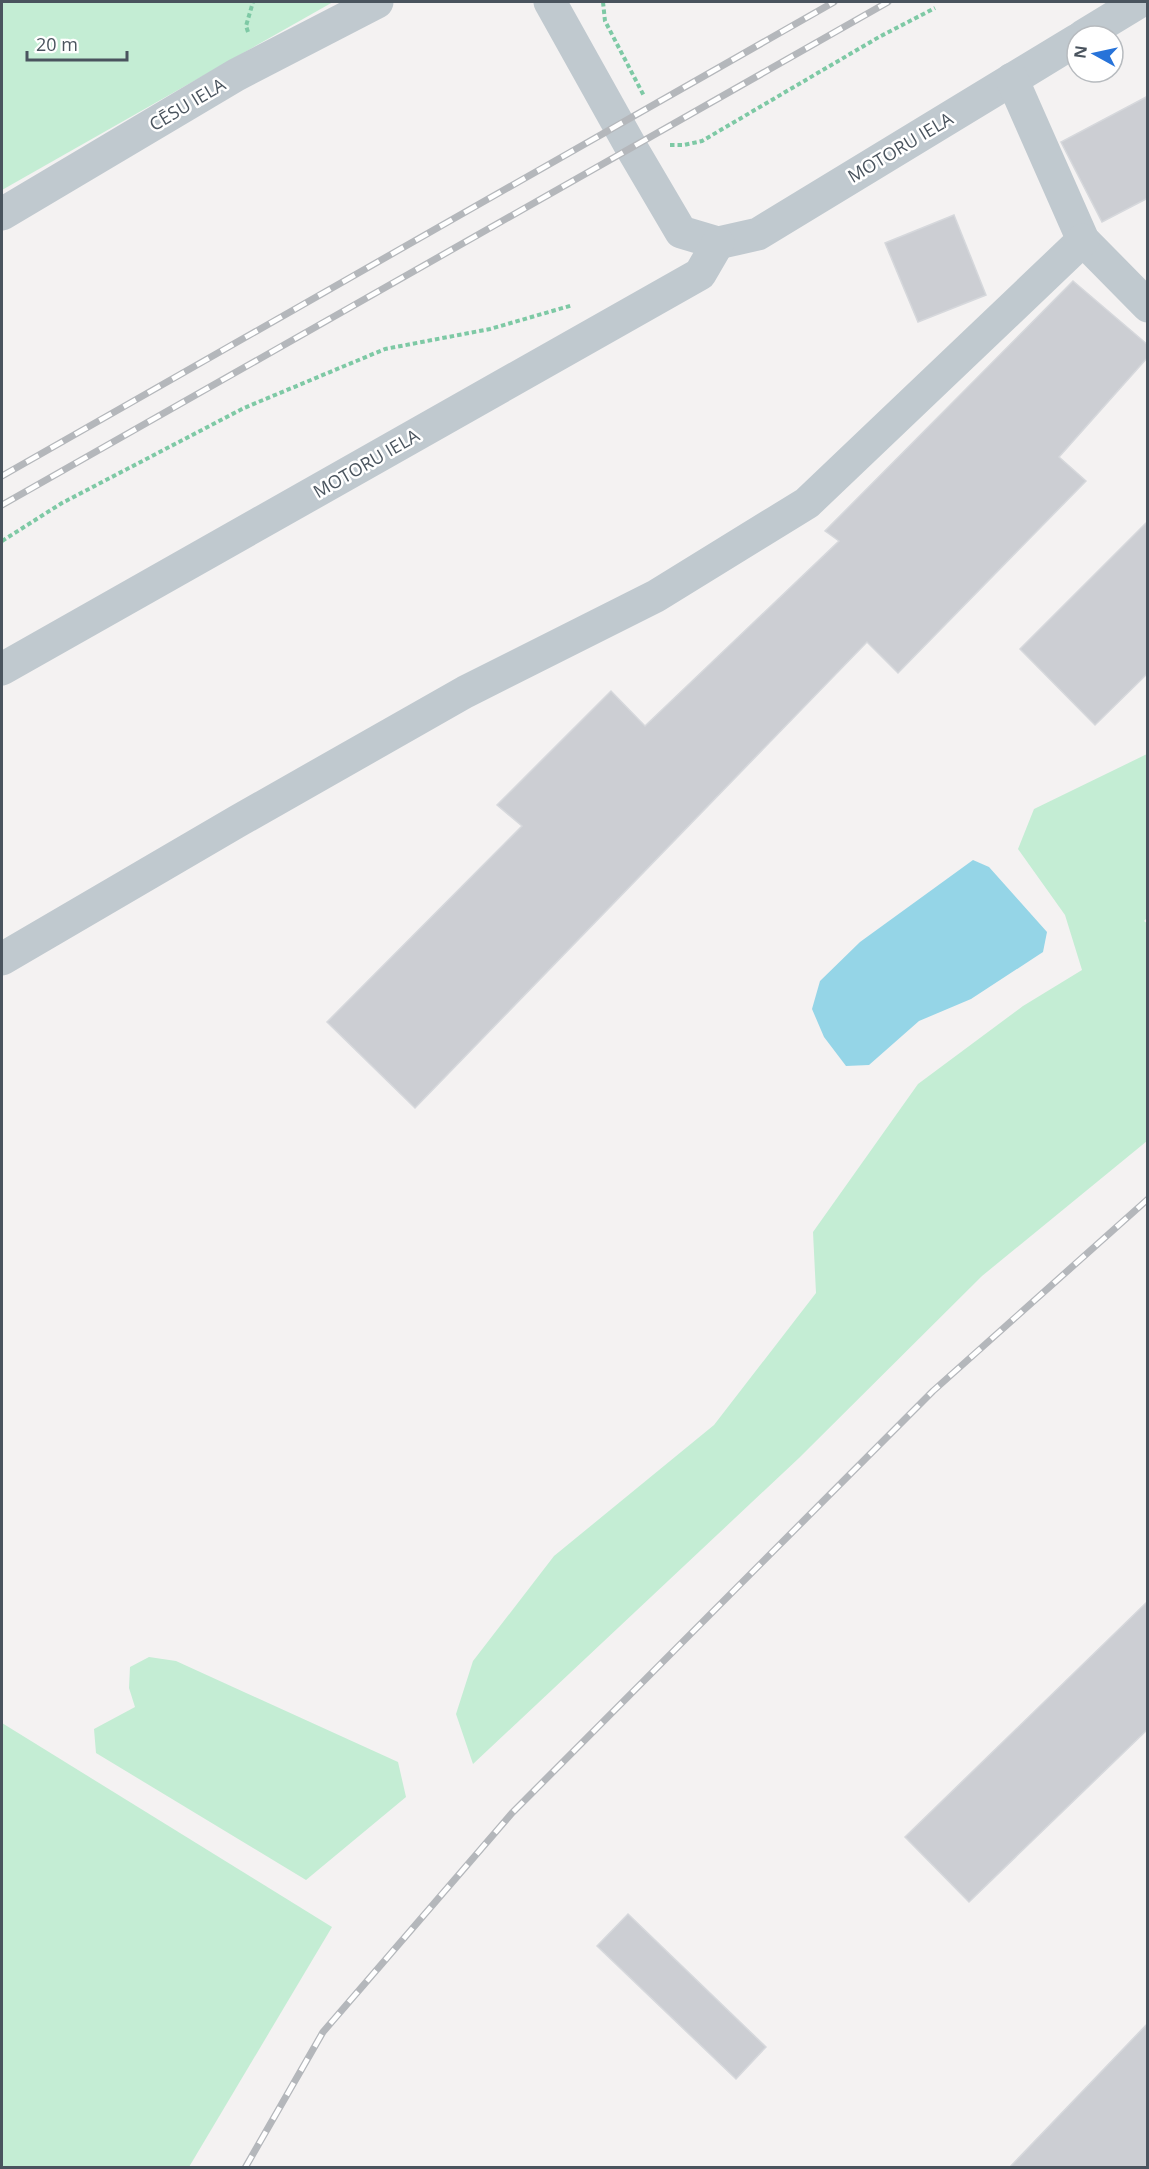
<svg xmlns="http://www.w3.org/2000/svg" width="1149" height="2169" font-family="'Open Sans',sans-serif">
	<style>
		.green { fill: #c4edd4 }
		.water { fill: #95d5e7 }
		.building { fill: #ccced3; stroke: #d6d8dc; stroke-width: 1.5 }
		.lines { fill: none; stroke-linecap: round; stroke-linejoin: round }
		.path { stroke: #7ec9a5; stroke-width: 4; stroke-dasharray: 4.5 3; stroke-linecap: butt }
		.minor { stroke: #c0c9cf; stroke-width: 33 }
		.rail-casing { stroke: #b4b7bb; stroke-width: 7 }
		.rail { stroke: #fff; stroke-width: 4.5; stroke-dasharray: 14; stroke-linecap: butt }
		.labels { text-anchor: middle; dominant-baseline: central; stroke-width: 5; stroke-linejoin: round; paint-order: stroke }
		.street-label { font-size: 18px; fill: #4a545e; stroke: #fff }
	</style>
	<rect width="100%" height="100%" fill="#f4f2f2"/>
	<!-- green -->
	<g class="green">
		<path d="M2,2H333L2,190Z"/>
		<path d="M1147,754L1148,917L1144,921L1148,924L1147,1141L982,1276L799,1458L473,1764L456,1714L473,1661L554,1556L714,1425L816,1293L813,1232L918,1084L1023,1006L1082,970L1065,915L1018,849L1034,809Z"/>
		<path d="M149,1657L176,1661L398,1762L406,1797L306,1880L96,1753L94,1729L135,1707L129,1688L130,1667Z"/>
		<path d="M2,1723L332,1927L189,2167H2Z"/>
	</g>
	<!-- water -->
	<path class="water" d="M973,860L989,867L1047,932L1043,952L971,999L919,1021L869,1065L846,1066L824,1037L812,1009L820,981L860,942Z"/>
	<!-- building -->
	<g class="building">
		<path d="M1148,96V198L1102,222L1061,142Z"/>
		<path d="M954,215L986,295L918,322L885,243Z"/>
		<path d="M1073,281L1148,345V357L1059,457L1086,481L898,673L867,642L415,1108L327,1022L522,826L497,805L611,691L645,726L839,541L825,531Z"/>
		<path d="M1148,521V673L1095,725L1020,649Z"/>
		<path d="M1148,1601V1729L969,1902L905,1837Z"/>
		<path d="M628,1914L766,2047L736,2079L597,1946Z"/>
		<path d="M1148,2023V2164L1144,2168H1009Z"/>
	</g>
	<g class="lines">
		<!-- path -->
		<g class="path">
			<path d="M603,2L605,21L644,96"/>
			<path d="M248,32L246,26L253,2"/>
			<path d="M670,145H684L702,141L879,37L935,8"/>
			<path d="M2,541L62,503L244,408L385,349L490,329L573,305"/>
		</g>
		<!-- minor -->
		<g class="minor">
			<path d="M550,2L631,147L681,232L718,243L758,234L1077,40"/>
			<path d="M1083,36L1139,2"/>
			<path d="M1012,79L1083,240L1148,306"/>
			<path d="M2,214L236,75L377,2"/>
			<path d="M2,669L700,274L718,243"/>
			<path d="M2,959L238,821L465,692L656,596L807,503L1083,240"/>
		</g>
		<!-- rail casing -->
		<g class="rail-casing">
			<g id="rail">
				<path d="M2,476L834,2"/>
				<path d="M2,505L888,2"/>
				<path d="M245,2168L323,2032L512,1813L933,1391L1148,1199"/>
			</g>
		</g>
		<!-- rail -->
		<use href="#rail" class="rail"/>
	</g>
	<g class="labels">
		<!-- street labels -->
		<g class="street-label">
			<text transform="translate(187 104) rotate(-31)">CĒSU IELA</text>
			<text transform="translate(900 147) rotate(-31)">MOTORU IELA</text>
			<text transform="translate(366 463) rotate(-30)">MOTORU IELA</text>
		</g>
	</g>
	<!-- border -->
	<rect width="1149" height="2169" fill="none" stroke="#4a545e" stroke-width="6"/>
	<!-- north arrow -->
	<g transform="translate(1095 54) rotate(278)"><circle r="28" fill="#ffffff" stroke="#b7bbbf" stroke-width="1.5"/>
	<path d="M0-4.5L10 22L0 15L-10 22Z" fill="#2773d9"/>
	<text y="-9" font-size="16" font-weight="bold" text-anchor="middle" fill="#4a545e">N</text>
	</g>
	<!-- scale -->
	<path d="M27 51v9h100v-9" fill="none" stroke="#4a545e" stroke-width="3"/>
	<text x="36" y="51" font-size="18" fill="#4a545e" stroke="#ffffff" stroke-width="4.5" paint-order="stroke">20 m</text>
</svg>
